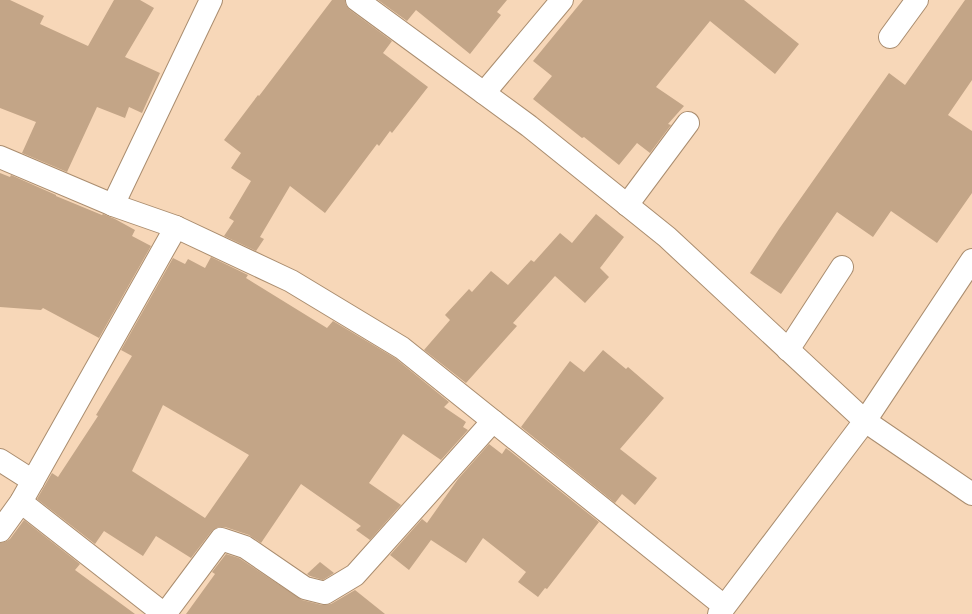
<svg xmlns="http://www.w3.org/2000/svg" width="972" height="614" font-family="'Sofia Sans Condensed',sans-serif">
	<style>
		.building { fill: #c3a587; fill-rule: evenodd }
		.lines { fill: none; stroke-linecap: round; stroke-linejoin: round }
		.minor-casing { stroke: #aa8d6f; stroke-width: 24 }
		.minor { stroke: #fff; stroke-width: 22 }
	</style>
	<rect width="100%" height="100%" fill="#f7d7b8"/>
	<!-- building -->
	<g class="building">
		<path d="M0,0H10L44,16L40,24L88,46L114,0H140L154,8L125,57L160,73L142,113L129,107L125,118L97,107L67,172L22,153L36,122L0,108Z"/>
		<path d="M332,0H345L346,5L350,10L392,41L383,53L428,87L392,133L390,131L379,146L377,144L325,213L290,186L260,237L264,239L256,251L224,236L234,221L229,218L251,181L231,168L241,153L224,140L258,95L259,96Z"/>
		<path d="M378,0H507L497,12L501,15L470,54L416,10L407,21Z"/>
		<path d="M583,0H744L799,44L775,74L710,21L656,87L684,106L668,124L671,125L650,153L637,143L619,165L584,137L582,138L533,99L552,76L533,61Z"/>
		<path d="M965,0H972V80L948,115L972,131V193L937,243L891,211L873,237L837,212L781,294L750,273L779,229L889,73L905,85Z"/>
		<path d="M0,173L10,177L11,175L56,195V196L102,215L103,214L115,219L135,230L132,236L151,246L99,338L43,308L41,310L0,307Z"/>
		<path d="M596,214L624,237L600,268L609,277L585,303L555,276L513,323L517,326L466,383L424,350L450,320L445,315L469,289L472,292L491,271L508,285L531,260L534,262L560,233L572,243Z"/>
		<path d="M211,257L248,275L246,278L327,328L333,321L395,358L449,402L444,407L466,422L463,427L468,430L441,460L403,434L369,483L401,505L370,540L356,530L361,526L301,484L261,543L249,535L225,527H218L211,532L191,558L156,536L143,556L104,531L95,544L37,499L52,473L58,477L98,416L96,415L132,356L121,350L173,258L185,264L188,259L205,268ZM163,405L249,455L205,518L132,471Z"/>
		<path d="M603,350L626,369L628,367L664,398L620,449L657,478L635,505L622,494L615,503L521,427L570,361L584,372Z"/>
		<path d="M489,444L502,454L506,448L599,522L547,589L545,588L538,597L518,582L526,572L483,538L466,563L431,540L409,570L390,555L422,519L427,523L458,479Z"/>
		<path d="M24,520L80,564L75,570L135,614H0V543L5,542L10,539Z"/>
		<path d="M226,554L239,558L302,600L322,605L331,604L355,590L385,614H186L215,574L212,572Z"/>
		<path d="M320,562L334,573L323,580L310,576L307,574Z"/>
	</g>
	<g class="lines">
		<!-- minor casing -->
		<g class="minor-casing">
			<g id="minor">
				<path d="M357,0L529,126L667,237L865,421L972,494"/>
				<path d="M890,37L917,0"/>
				<path d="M484,93L562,0"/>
				<path d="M0,157L113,205L176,227L291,281L402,348L724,606"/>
				<path d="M113,205L211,0"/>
				<path d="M627,205L688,123"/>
				<path d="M788,350L842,267"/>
				<path d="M0,460L33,481"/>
				<path d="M21,502L164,614"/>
				<path d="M0,531L21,502L176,227"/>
				<path d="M165,614L221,539L245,547L305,588L325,593L355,575L493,421"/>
				<path d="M719,614L865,421L972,260"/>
			</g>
		</g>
		<!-- minor -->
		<use href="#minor" class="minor"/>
	</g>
</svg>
